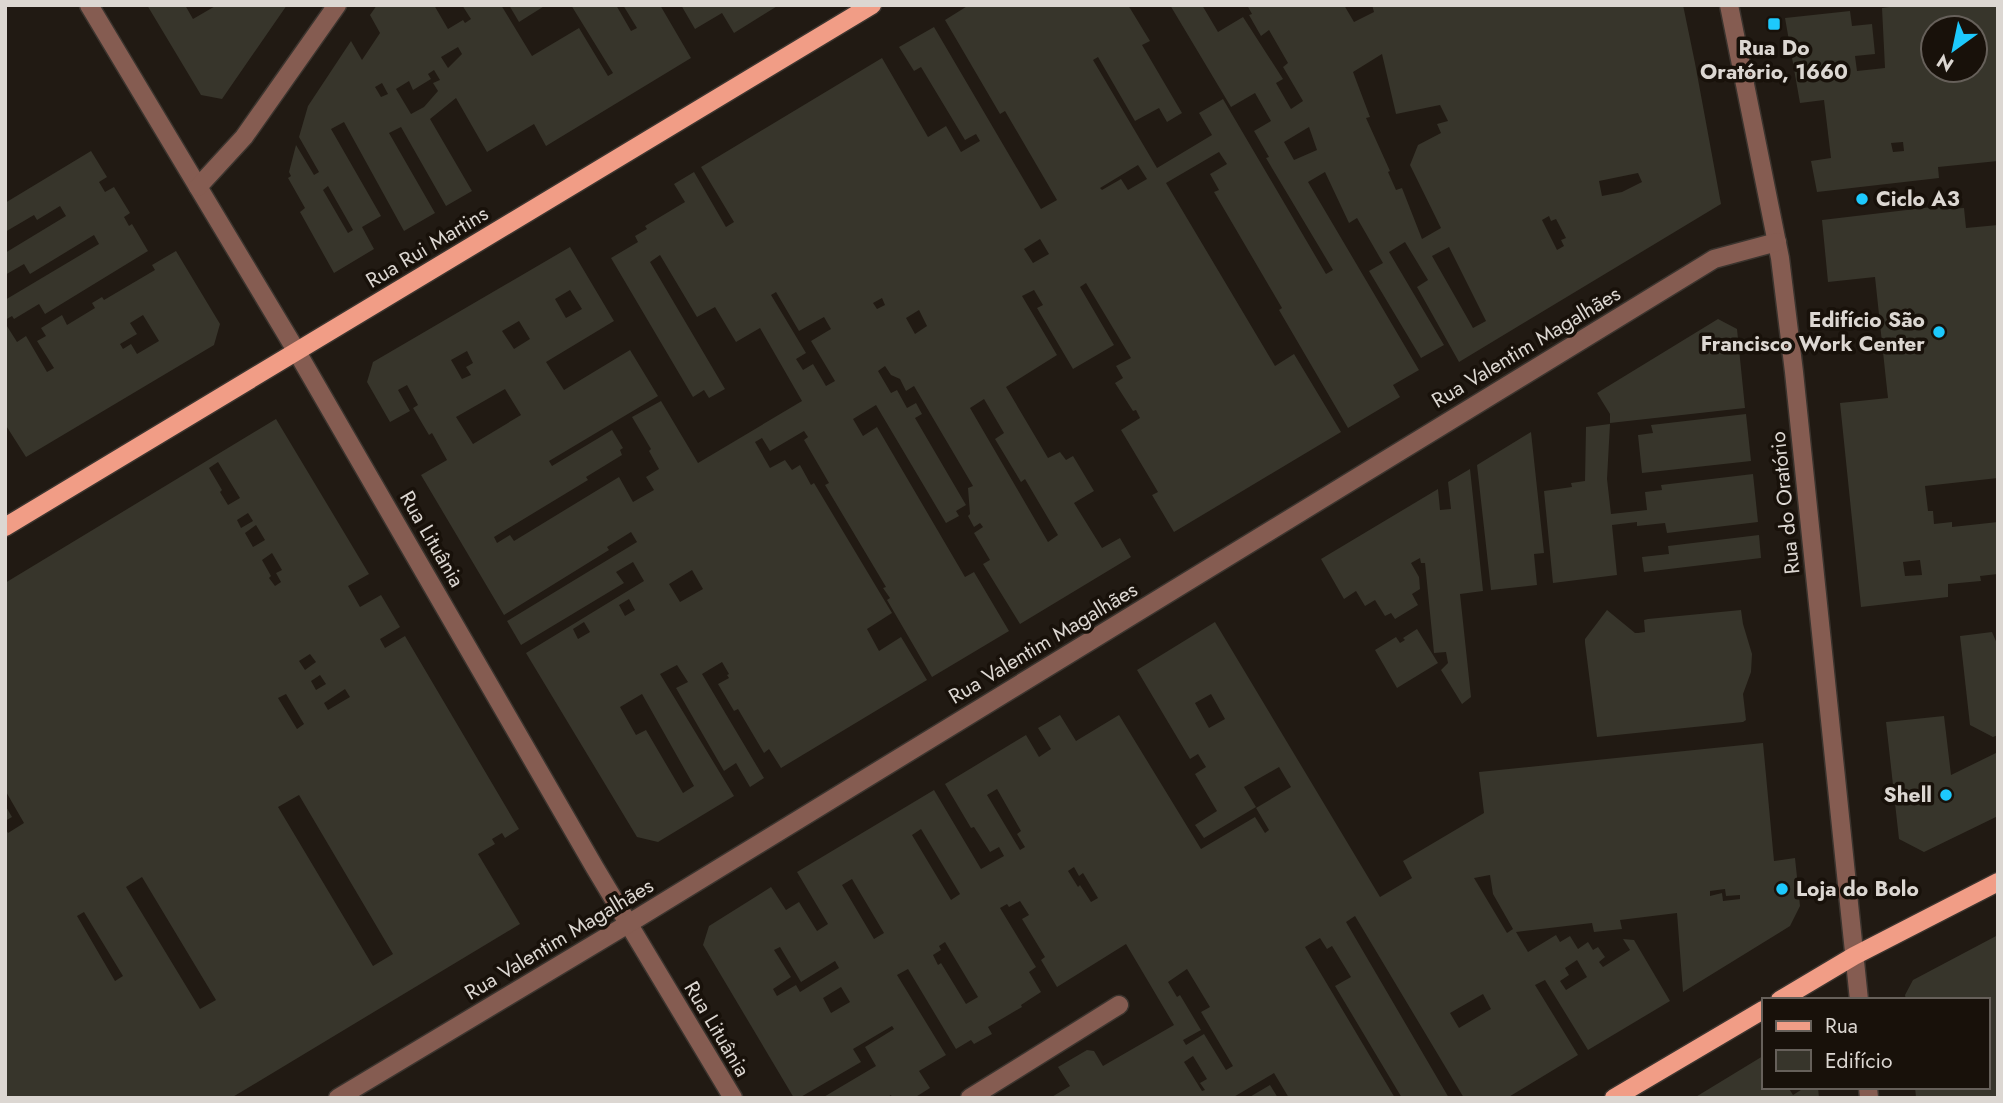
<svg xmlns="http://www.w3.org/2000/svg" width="2003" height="1103" font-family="Jost,sans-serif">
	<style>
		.building { fill: #37352b; fill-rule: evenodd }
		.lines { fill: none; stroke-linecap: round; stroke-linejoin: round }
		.minor-casing { stroke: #3b342e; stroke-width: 21 }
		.major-casing { stroke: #3b342e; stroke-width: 21 }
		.minor { stroke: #855c51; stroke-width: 18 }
		.major { stroke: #f19d86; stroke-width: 18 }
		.poi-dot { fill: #1dc9fd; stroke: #18110a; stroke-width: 2.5 }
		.labels { text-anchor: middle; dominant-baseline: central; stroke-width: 7; stroke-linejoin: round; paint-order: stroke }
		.poi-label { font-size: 21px; font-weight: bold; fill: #dcd7d2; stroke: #18110a; text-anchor: start }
		.street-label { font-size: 21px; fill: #dcd7d2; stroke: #18110a }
	</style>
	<rect width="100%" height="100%" fill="#211a13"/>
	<!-- building -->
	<g class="building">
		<path d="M147,5H185L193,19L217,5H287L222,99L201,95Z"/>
		<path d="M377,5H434L448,29L463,20L465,23L471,19L462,5H501L532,56L579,28L608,76L613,73L571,5H616L631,31L637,28L623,5H660L691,58L546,146L534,124L487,152L456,98L430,119L472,191L446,206L401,127L389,133L435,213L404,231L344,122L331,129L381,216L362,227L374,249L334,273L300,212L305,208L288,178L291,176L289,172L296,145L314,175L319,172L299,137L308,106L351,41L362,60L380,33L370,15ZM458,47L462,54L448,68L441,57ZM434,70L440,80L433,83L438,91L424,107L411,114L396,89L409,81L413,90L431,79L428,74ZM382,83L388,94L381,97L375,87ZM328,186L353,230L348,233L323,190Z"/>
		<path d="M509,5H546L519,22Z"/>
		<path d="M681,5H779L734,33L722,13L695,29Z"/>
		<path d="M969,5H1128L1150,41L1142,45L1182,113L1167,122L1159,108L1135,121L1098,57L1093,60L1157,168L1212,135L1199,113L1223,99L1326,274L1333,270L1266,158L1269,157L1254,131L1271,121L1255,93L1231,107L1170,5H1202L1218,32L1243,17L1283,79L1276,83L1291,109L1303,101L1283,67L1288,63L1269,30L1261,36L1249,15L1252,14L1247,5H1344L1354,22L1374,12L1372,5H1683L1695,63L1721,204L1459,362L1417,287L1428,280L1405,242L1389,252L1444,345L1421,358L1369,271L1383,263L1357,218L1349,223L1325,172L1308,182L1419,370L1393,385L1400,397L1348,428L1279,310L1282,308L1214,192L1219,190L1210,174L1227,164L1219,152L1166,183L1275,366L1294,354L1341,432L1174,532L1152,495L1158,492L1121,430L1140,418L1136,410L1133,411L1115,383L1123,378L1116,366L1131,358L1086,283L1080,287L1114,345L1073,369L1037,308L1043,305L1034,290L1022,296L1057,355L1006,387L1048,458L1060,452L1066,460L1073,456L1094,491L1074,503L1102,548L1120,538L1131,557L1020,624L983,564L990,560L974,533L983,527L980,523L974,527L968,516L970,514L968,488L973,486L914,386L906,391L900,379L891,375L885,366L878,371L891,393L897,390L907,408L916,403L922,414L915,418L966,505L956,511L959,516L946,523L876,405L853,419L863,436L877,427L965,577L974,572L1009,631L932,677L887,600L890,598L883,588L886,587L825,485L829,483L804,440L808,437L804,431L770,451L762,438L755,442L770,468L785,460L792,470L800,465L811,485L814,483L892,613L867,629L879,651L901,637L927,680L781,768L769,749L764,753L738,709L734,711L718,684L729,678L727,675L729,674L722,662L702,674L764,778L750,787L736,763L724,771L676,688L688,682L677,665L660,674L734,796L658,842L637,837L526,653L644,581L633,562L616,572L624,583L521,645L507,621L637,542L631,532L607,547L609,550L504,615L421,475L447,460L432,433L429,435L413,408L418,405L407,385L398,390L410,411L390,422L367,382L373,362L570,247L614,321L546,362L564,390L630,350L658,396L549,461L552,466L612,430L623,448L620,450L622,455L586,477L588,480L494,537L497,543L510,535L514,541L619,477L633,502L654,490L646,477L659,469L649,451L651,449L632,417L661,401L698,463L802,401L760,328L736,342L715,307L697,317L660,255L650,262L725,389L709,398L704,390L693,397L611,258L638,242L635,236L647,229L645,226L685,202L674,184L694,172L726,227L734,222L701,167L882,58L928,137L946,126L961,152L980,141L976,134L965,140L921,67L914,71L899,47L934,27L1041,209L1057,200L1005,111L1000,114L945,20ZM1382,54L1396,114L1440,105L1448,121L1437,124L1441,133L1418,145L1410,165L1441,228L1422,239L1402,188L1396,190L1388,172L1390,171L1366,118L1370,117L1353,72ZM1309,127L1317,150L1294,160L1284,142ZM1138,165L1147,179L1128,190L1121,179L1102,190L1100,188ZM1638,173L1642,182L1622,192L1602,196L1599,181ZM1549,216L1551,221L1556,219L1566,238L1561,240L1564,246L1557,250L1542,220ZM1040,239L1049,254L1033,263L1024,249ZM1449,247L1486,321L1473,328L1432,256ZM570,290L582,309L566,318L555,299ZM776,292L799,331L824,317L831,329L811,341L835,381L826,386L813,364L803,370L796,359L806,353L771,295ZM882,298L885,305L877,309L873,303ZM919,310L927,326L915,334L906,318ZM519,321L530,339L514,349L502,331ZM467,351L473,363L466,367L471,375L462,379L451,360ZM505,389L521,415L473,444L456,417ZM984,399L1004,433L995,439L1021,482L1025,479L1058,535L1048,542L970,408ZM692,570L703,589L680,602L669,584ZM629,599L635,610L625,616L619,605ZM584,622L590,632L578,639L573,629ZM642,694L694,786L683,793L646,730L636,735L620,707Z"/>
		<path d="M1903,5H1998V161L1938,167L1939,178L1817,192L1811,161L1831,158L1824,100L1800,103L1785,18L1850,11L1852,26L1872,24L1875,54L1855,56L1857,71L1885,68L1882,8ZM1933,28H1975V70H1933ZM1903,142L1904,151L1893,152L1891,143Z"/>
		<path d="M91,151L107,177L99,182L105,192L114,187L130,213L124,217L129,226L132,224L148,251L45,314L39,304L14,319L12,316L5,320V300L99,244L94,235L30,274L24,264L5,275V253L66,216L60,206L37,220L34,215L5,232V203Z"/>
		<path d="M1949,205V209L1964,208L1966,228L1998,225V478L1925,486L1928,511H1933L1934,524L1952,522V527L1998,522V574L1980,576L1981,581L1948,584V597L1861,607L1840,403L1888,398L1886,380L1875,277L1828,282L1822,220ZM1920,560L1922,575L1905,576L1903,562Z"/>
		<path d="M176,251L220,324L214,345L26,457L5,424V323L17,342L26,336L47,372L54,368L37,341L46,336L41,328L62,315L67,325L95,308L92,303L102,297L104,300L155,270L152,265ZM143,315L159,341L137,354L131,344L123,349L120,344L137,334L130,323Z"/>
		<path d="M1718,319L1737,329L1745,408L1610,423V414L1597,393Z"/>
		<path d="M1746,414L1751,461L1642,473L1638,435L1653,433L1651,425Z"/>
		<path d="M276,419L369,574L348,586L360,607L381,595L400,627L380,639L385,648L405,636L519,829L505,838L502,833L492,839L495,844L478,854L520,924L231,1098H5V828L8,833L24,823L5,790V583ZM218,462L240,498L228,505L220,492L222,490L209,468ZM248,513L253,521L241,528L237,520ZM256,525L265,540L253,547L245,533ZM272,553L282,570L276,573L281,582L275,586L269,578L271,576L262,560ZM310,654L316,662L305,670L299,661ZM320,675L326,684L316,690L311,681ZM345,689L350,697L328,710L324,703ZM286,694L304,724L297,729L278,698ZM299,795L393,954L373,966L278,807ZM142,877L216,1000L200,1009L126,887ZM84,912L123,976L115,981L77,916Z"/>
		<path d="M1610,424L1607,479L1611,514L1647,510L1645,492L1662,490L1661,485L1753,474L1758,522L1667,533L1665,523L1637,526V522L1612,525L1617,575L1553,583L1544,491L1572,487L1571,483L1585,481L1586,427Z"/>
		<path d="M1531,432L1544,553L1534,554L1537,585L1491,590L1477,465Z"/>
		<path d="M1470,469L1483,591L1460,594L1471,697L1462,704L1441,670L1448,663L1446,652L1434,653L1425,563H1421L1420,558L1411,563L1419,577L1420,589L1412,594L1418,605L1395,619L1391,613L1385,616L1375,600L1365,606L1356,591L1344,599L1321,559L1438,489L1440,510L1451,509L1448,482Z"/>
		<path d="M1759,535L1761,558L1644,572L1642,557L1669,554L1668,546Z"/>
		<path d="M1607,610L1635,633H1638L1645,632L1644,620L1648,619L1741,610L1743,624L1752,654L1751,672L1743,694L1746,720L1743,722L1597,737L1585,643V639Z"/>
		<path d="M1215,622L1380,897L1412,878L1403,861L1484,813L1479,772L1763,743L1774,861L1795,858L1800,906L1790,926L1683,992L1677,913L1620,920L1622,929L1594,932L1592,923L1516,932L1528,952L1556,935L1560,942L1570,936L1578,949L1588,942L1593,950L1598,947L1605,957L1599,962L1603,967L1630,950L1623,939L1634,940L1670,1001L1588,1050L1545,980L1535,985L1578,1055L1507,1098H1464L1355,916L1346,922L1449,1098H1402L1335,986L1351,977L1332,946L1327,949L1320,938L1305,947L1395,1098H1289L1274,1073L1232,1098H1050L1070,1086L1058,1067L1087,1050L1094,1051L1103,1066L1174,1025L1126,944L1057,987L1041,960L1045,957L1022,919L1029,915L1020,901L1009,907L1007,904L1000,908L1036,967L1029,972L1041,992L1021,1005L1022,1007L988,1027L992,1034L974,1044L971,1040L956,1049L908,969L897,975L946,1055L919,1071L930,1088L914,1098H892L891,1095L886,1098H822L876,1066L865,1047L894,1029L892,1026L853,1049L861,1062L799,1098H794L703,945L709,926L771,887L786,910L799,902L817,931L828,924L797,872L934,790L981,869L1004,856L999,847L990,852L974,827L971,828L945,784L1026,735L1039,757L1051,749L1038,728L1060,715L1076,741L1119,715L1201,849L1255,817L1265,833L1269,830L1256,808L1291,787L1279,767L1244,787L1256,807L1204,838L1195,825L1217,811L1195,774L1206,767L1198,754L1190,759L1137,670ZM1211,694L1225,719L1209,728L1195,703ZM997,789L1021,831L1017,834L1025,847L1020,850L987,795ZM921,829L960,894L951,900L912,835ZM1074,867L1079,876L1083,873L1098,898L1091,902L1080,885L1078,887L1068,871ZM1490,875L1493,894L1513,929L1507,933L1474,878ZM852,879L884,933L874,939L842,885ZM1725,889L1726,896L1740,895V899L1723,901L1722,893L1710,896V891ZM945,942L978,997L966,1004L941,963L938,965L933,955L941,950L939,946ZM780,947L801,982L835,961L839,968L800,992L796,985L777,996L773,989L791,977L774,950ZM1577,960L1587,977L1566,990L1560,981L1569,975L1565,968ZM1187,969L1210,1007L1201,1012L1233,1066L1226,1070L1204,1034L1186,1045L1183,1040L1201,1030L1180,995L1177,997L1168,982ZM841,987L850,1002L831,1013L823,998ZM1483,994L1491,1009L1459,1028L1450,1013ZM1193,1056L1207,1079L1200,1083L1205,1090L1202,1091L1184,1062Z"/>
		<path d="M1417,629L1438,663L1397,688L1375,650L1396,637L1400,643L1405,640L1403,638Z"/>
		<path d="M1992,632L1998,646V735L1993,737L1970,725L1960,636Z"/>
		<path d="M1944,716L1951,775L1998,752V816L1924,852L1899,839L1886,722Z"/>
		<path d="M5,805L12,817L5,821Z"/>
		<path d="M1998,935V1098H1916L1915,1087H1987V1000H1906L1905,995L1913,980Z"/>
		<path d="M1763,1056V1087H1788L1793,1095L1804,1088L1803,1087H1818L1819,1098H1694Z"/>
		<path d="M1270,1085L1278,1098H1248Z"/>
	</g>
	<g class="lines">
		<!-- minor casing -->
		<g class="minor-casing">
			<g id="minor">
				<path d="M89,5L297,352L595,868L733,1098"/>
				<path d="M1729,5L1780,258L1794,372L1859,1000"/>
				<path d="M198,187L244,137L337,5"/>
				<path d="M1868,1087L1869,1098"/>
				<path d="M338,1098L628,924L1714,259L1777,242"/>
				<path d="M970,1098L1119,1005"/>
			</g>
		</g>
		<!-- major casing -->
		<g class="major-casing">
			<g id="major">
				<path d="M5,527L872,5"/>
				<path d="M1780,1000L1854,956L1998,882"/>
				<path d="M1614,1098L1763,1010"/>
			</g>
		</g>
		<!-- minor -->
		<use href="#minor" class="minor"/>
		<!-- major -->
		<use href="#major" class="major"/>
	</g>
	<!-- markers -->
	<g class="poi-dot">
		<rect x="1767" y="17" width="14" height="14" rx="3.5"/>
		<circle cx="1862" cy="199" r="7"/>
		<circle cx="1939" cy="332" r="7"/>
		<circle cx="1946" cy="795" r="7"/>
		<circle cx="1782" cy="889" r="7"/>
	</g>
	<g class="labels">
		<!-- poi labels -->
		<g class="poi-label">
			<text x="1774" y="48" text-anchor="middle">Rua Do<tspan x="1774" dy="24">Oratório, 1660</tspan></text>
			<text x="1876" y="199">Ciclo A3</text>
			<text x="1925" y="320" text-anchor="end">Edifício São<tspan x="1925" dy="24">Francisco Work Center</tspan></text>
			<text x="1932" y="795" text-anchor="end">Shell</text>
			<text x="1796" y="889">Loja do Bolo</text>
		</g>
		<!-- street labels -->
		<g class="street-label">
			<text transform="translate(427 247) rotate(-31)">Rua Rui Martins</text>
			<text transform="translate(1526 347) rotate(-31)">Rua Valentim Magalhães</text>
			<text transform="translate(1785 503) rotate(-96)">Rua do Oratório</text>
			<text transform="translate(432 539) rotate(60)">Rua Lituânia</text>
			<text transform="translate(1043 643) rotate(-31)">Rua Valentim Magalhães</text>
			<text transform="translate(559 939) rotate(-31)">Rua Valentim Magalhães</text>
			<text transform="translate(717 1029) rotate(59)">Rua Lituânia</text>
		</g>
	</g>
	<!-- border -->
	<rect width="2003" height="1103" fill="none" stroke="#dcd7d2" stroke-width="14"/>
	<!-- legend -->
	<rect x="1762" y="998" width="228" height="91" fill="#18110a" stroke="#66605a" stroke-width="2"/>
	<rect x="1776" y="1021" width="35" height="10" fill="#f19d86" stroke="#66605a" stroke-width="2"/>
	<text x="1825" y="1033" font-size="21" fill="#dcd7d2">Rua</text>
	<rect x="1776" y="1050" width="35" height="21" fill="#37352b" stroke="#66605a" stroke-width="2"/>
	<text x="1825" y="1068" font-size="21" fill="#dcd7d2">Edifício</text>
	<!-- north arrow -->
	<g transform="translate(1954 49) rotate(213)"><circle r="33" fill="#18110a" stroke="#66605a" stroke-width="2"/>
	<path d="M0-5L12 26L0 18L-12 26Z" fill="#1dc9fd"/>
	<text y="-10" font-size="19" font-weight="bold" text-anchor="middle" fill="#dcd7d2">N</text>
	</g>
</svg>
